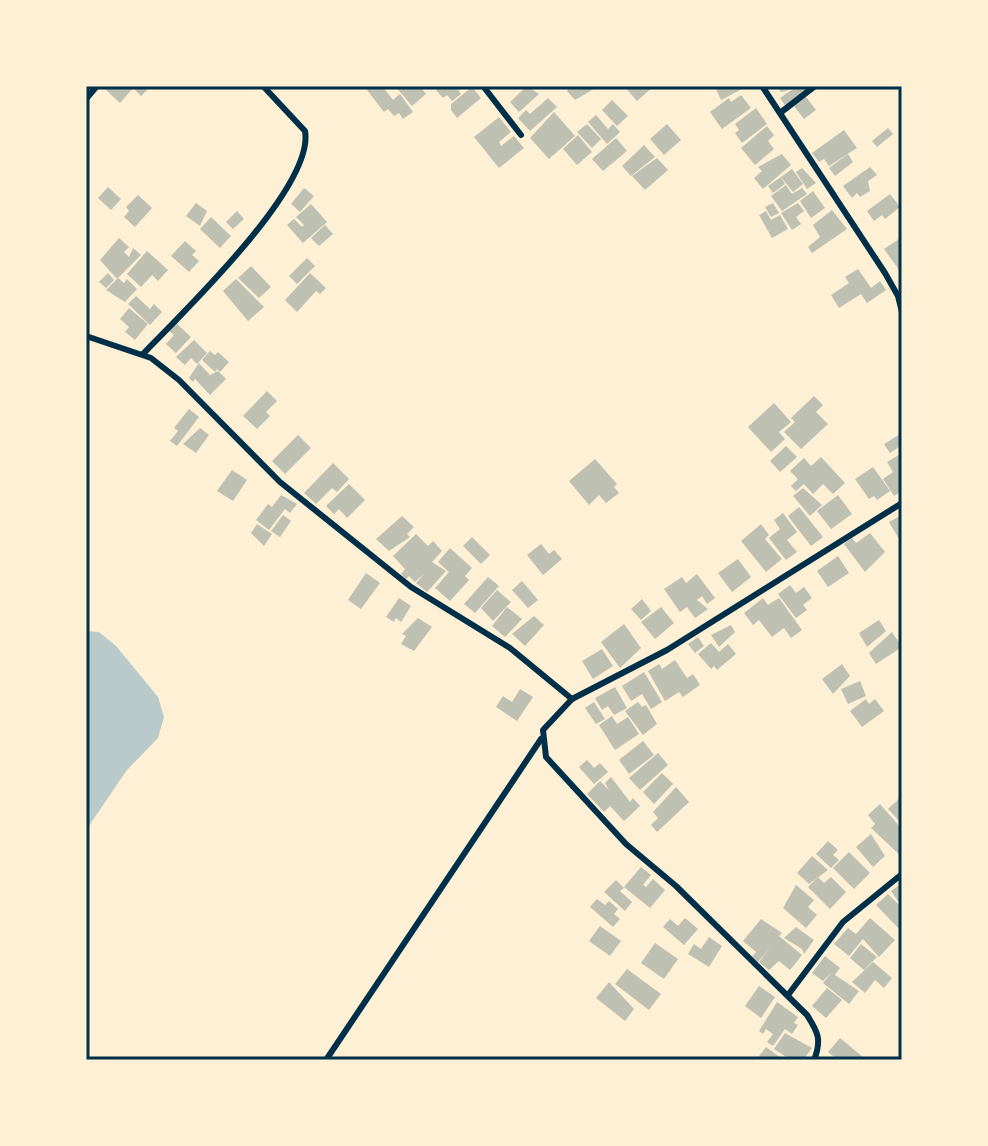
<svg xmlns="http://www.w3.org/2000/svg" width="988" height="1146" font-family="Jost,sans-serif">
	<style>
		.green { fill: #b9caca }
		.building { fill: #bec0b2 }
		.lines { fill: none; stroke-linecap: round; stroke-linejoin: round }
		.minor { stroke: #003049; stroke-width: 6 }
		.neatline { fill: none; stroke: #003049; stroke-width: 3 }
	</style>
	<rect width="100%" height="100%" fill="#fdf0d5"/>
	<!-- green -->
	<path class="green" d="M86,631L99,632L116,646L158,697L164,717L158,738L127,770L86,830Z"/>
	<!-- building -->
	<g class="building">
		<path d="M107,86H151L141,96L133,88L120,103L105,89Z"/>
		<path d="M371,86H382L393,100L400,94L413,112L403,119L399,113L394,116L388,109L384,112L367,90Z"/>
		<path d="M395,86H420L426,94L412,106Z"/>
		<path d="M441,86H469L458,90L461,94L452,101L447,95L443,98L436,90Z"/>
		<path d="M527,86L539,94L519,112L510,102Z"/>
		<path d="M571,86H599L575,100L567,91Z"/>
		<path d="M624,86H654L637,101Z"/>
		<path d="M722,86H740L742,89L721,100L716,89Z"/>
		<path d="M777,86H813L785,105L780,98L793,89L781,92Z"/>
		<path d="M472,87L481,98L457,118L451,110V104Z"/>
		<path d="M741,95L751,108L722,129L710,112L729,98L731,102Z"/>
		<path d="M806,97L816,110L804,119L794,106Z"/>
		<path d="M548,98L557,107L530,131L518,118L526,110L530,114Z"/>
		<path d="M612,100L628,116L617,126L602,110Z"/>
		<path d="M756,108L767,124L742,143L735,133L739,130L735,124Z"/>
		<path d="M554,112L575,136L549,159L530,138Z"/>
		<path d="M596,115L608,129L613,124L620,132L607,144L588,122Z"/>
		<path d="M499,117L511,132L499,142L501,146L514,136L524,148L499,168L474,137Z"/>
		<path d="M587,124L601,139L592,148L577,132Z"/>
		<path d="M667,124L681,140L664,155L650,139Z"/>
		<path d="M767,126L774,135L768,141L774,149L755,165L741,148Z"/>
		<path d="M888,128L893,134L877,147L872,141Z"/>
		<path d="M844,130L857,148L829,166L824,159L819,162L812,153Z"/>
		<path d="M578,135L592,152L577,165L563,149Z"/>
		<path d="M616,138L627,151L603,171L592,159Z"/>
		<path d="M644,145L655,157L631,176L622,166Z"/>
		<path d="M782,154L791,165L763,189L754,178L762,171L758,167Z"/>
		<path d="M848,154L853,162L835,176L829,168Z"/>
		<path d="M657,158L668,170L645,190L632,176Z"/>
		<path d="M870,167L877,175L868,181L870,191L860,197L857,193L852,198L843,186Z"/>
		<path d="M802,168L816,183L807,189L796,172Z"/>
		<path d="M792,169L803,184L793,192L781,177Z"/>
		<path d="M781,177L785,184L773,193L768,186Z"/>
		<path d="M786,185L792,194L802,188L807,194L782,211L771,196Z"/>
		<path d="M108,187L121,199L111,210L98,198Z"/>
		<path d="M304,188L314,196L300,212L291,204Z"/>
		<path d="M813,191L825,208L811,218L800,201Z"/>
		<path d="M890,194L900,207L885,219L882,215L874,221L867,211Z"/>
		<path d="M138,195L152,208L135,227L124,217L129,211L126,207Z"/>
		<path d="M196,203L207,211L200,226L186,216Z"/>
		<path d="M773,203L779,213L771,217L765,207Z"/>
		<path d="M798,203L804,211L796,217L801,224L792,230L781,213Z"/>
		<path d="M311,204L327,222L303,243L287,225L294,219L302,227L304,225L296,217Z"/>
		<path d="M832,210L847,229L812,253L808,247L820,237L813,225Z"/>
		<path d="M237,211L244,219L233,229L226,222Z"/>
		<path d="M766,211L771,220L780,215L788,229L772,238L759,215Z"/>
		<path d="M211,217L231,236L220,248L200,229Z"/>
		<path d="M325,225L333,234L319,246L311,238Z"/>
		<path d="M902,237V274L884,249Z"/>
		<path d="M119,238L129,247L124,252L129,257L133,248L141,255L117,279L100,260Z"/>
		<path d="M185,241L196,251L192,255L199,261L189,272L171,256Z"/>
		<path d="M147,251L168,270L158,281L152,275L141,287L127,274Z"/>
		<path d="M307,258L315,266L297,284L289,276Z"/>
		<path d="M251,266L271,287L259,298L238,278Z"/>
		<path d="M858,269L871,288L880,281L886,290L867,303L861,294L839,308L831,295L849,283L845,277Z"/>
		<path d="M108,273L114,280L106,288L99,282Z"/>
		<path d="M310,273L326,288L320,294L316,291L297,312L285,300Z"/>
		<path d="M118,278L124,283L127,279L137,289L125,302L106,290Z"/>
		<path d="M236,279L264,307L248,321L223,291Z"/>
		<path d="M136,296L150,309L154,304L162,312L150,325L128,304Z"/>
		<path d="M129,308L148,324L135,340L125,332L129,327L120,319Z"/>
		<path d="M176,323L191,337L176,353L166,344L174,335L169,331Z"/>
		<path d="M194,340L207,353L197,364L191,358L185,365L176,357Z"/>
		<path d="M210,351L215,355L218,352L229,362L220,372L217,369L215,372L202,360Z"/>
		<path d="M199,363L210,375L218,371L226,379L210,395L195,379L193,382L189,378Z"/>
		<path d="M267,391L277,401L266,412L270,416L257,429L243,416Z"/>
		<path d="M814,396L823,405L816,412L828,424L801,449L784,432L795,422L791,418Z"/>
		<path d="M774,403L791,422L779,432L785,439L771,452L748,427Z"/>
		<path d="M189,409L199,417L177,446L170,441L178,431L174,428Z"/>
		<path d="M200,428L209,435L196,453L183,444Z"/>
		<path d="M902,433V445L890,453L884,444Z"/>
		<path d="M298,435L311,448L285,474L272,461Z"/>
		<path d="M786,446L797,457L780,472L770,461Z"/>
		<path d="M902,453V491L894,496L883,479L893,472L887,462Z"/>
		<path d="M821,457L845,483L833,494L823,484L813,494L804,484L796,491L791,486L798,479L790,471L804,458L811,466Z"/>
		<path d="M595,459L617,484L614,487L619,493L606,503L599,495L589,505L569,481Z"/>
		<path d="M333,463L349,479L337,492L332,488L316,504L304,493Z"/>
		<path d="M873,467L890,491L877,500L874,496L869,499L855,479Z"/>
		<path d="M232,470L247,480L233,501L217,491Z"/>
		<path d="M349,484L365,500L347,518L339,509L334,514L326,506Z"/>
		<path d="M803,488L822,505L810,516L793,496Z"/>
		<path d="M281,495L297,504L290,513L285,509L269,530L256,520L268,504L272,507Z"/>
		<path d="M838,495L852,514L831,529L817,511Z"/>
		<path d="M799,507L823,537L811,546L788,516Z"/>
		<path d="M783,513L797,532L787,540L797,552L786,560L769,538L780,529L774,520Z"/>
		<path d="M283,515L291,521L280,537L271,531Z"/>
		<path d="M902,515V544L889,522Z"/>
		<path d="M402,516L414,527L407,534L410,537L389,551L376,539Z"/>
		<path d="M257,524L272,534L264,546L251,533Z"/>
		<path d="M761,524L769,535L765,539L782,559L766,572L741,541Z"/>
		<path d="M870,533L885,552L865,572L844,544L852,538L856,543Z"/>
		<path d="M416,534L428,546L433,541L442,551L432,562L446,571L427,592L416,583L425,573L415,582L409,576L406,579L401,574L405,569L393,556Z"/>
		<path d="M472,537L490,555L481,564L463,546Z"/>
		<path d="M541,544L549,554L554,550L562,559L543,575L527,555Z"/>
		<path d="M450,548L472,568L465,576L469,580L450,601L435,588L449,572L438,562Z"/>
		<path d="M838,556L849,573L828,587L817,571Z"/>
		<path d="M738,559L751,577L732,592L718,573Z"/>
		<path d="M366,573L380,583L361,609L348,600Z"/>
		<path d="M697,574L715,598L707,604L702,596L697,600L708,609L695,618L687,607L680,612L664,589L682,577L686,583Z"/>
		<path d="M488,577L499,586L475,613L464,604Z"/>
		<path d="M522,581L538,600L528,608L512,590Z"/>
		<path d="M790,585L796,593L804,587L812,598L803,605L807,610L796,618L778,594Z"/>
		<path d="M497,590L511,602L493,621L481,608Z"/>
		<path d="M399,598L411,606L401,622L396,618L394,622L386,617Z"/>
		<path d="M763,598L768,605L779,598L802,630L791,638L784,628L772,637L759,620L753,625L744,613Z"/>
		<path d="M642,599L651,611L641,620L631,609Z"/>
		<path d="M507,607L522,619L505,637L492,626Z"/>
		<path d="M661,607L674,623L655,639L641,622Z"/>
		<path d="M534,616L544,625L525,646L512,634Z"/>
		<path d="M418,618L432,627L414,651L401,644L406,636L402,634Z"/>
		<path d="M879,620L886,631L867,647L859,633Z"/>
		<path d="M624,624L641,648L620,668L601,642Z"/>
		<path d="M731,625L735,632L719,647L711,635Z"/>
		<path d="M892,632L902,647L876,664L869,653Z"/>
		<path d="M698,637L704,646L695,653L688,644Z"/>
		<path d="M711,643L719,652L728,644L736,654L717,670L714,666L711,669L698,654Z"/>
		<path d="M602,649L613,666L593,679L582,661Z"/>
		<path d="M675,660L687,678L693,674L700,685L683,697L679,692L665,701L648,671L659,664L662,669Z"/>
		<path d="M842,664L850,676L833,694L822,679Z"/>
		<path d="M644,672L662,702L651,709L642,694L631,701L622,686Z"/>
		<path d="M860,681L866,696L848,704L841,689Z"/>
		<path d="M615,687L627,708L614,715L608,706L602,710L595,698Z"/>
		<path d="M520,689L533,697L517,721L496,707L503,696L512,702Z"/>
		<path d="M866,699L869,704L875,699L884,711L862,727L850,711Z"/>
		<path d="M594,702L605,719L596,724L585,708Z"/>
		<path d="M638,702L642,707L646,705L657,724L643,735L625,711Z"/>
		<path d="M612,716L617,724L628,717L639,734L615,750L599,725Z"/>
		<path d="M643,741L654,755L629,774L619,760Z"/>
		<path d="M658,753L668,765L640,790L629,778Z"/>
		<path d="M587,760L594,768L600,763L608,772L594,784L579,767Z"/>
		<path d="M662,773L673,784L654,804L643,792Z"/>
		<path d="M611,777L630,802L633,798L640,806L624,821L610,806L604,812L587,794L600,781L609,790L605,783Z"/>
		<path d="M676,787L689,802L657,832L651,825L658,818L653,812Z"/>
		<path d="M902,796V824L888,809Z"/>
		<path d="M880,804L902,829V857L871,828L875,824L868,815Z"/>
		<path d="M871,834L885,856L873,867L856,847Z"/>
		<path d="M828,841L838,850L833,855L839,860L831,868L816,854Z"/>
		<path d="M849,852L870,873L854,889L833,868Z"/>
		<path d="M812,856L828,870L809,884L797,873Z"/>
		<path d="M641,867L651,875L643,885L646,887L653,879L665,890L650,908L624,887Z"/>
		<path d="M818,877L824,883L831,877L846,892L830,909L808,887Z"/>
		<path d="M616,880L624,888L620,891L632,902L625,911L604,892Z"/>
		<path d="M902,883V907L891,891Z"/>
		<path d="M796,885L814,900L808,907L817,915L806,928L783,908Z"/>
		<path d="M888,894L902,908V932L876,905Z"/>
		<path d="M597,899L605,905L609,901L618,909L614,914L620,919L613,927L590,907Z"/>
		<path d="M685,918L698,929L684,945L663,927L670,919L678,926Z"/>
		<path d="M870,918L895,940L879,957L863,939L849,956L834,944L848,928L856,934Z"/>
		<path d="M761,919L782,933L779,936L802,955L790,970L779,961L769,970L759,962L771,947L758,962L752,957L756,952L743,941Z"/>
		<path d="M600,926L621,941L610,956L589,941Z"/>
		<path d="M796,927L814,940L804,954L802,949L784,938Z"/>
		<path d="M709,937L722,946L709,967L688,954L694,944L701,949Z"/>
		<path d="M655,943L678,959L664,979L641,963Z"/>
		<path d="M861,944L877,957L864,970L850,958Z"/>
		<path d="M825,956L840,968L835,975L859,991L849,1004L823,983L832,972L823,981L812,973Z"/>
		<path d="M873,962L892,978L884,988L875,980L865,993L852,982Z"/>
		<path d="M627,969L661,994L649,1010L615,984Z"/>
		<path d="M609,982L634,1009L625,1021L596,998Z"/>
		<path d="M759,986L775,997L761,1018L745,1006Z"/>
		<path d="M827,988L842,1000L826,1018L812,1006Z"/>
		<path d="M777,1002L798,1017L794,1023L798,1025L792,1034L785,1029L773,1046L767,1042L773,1034L766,1029L763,1034L759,1031Z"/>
		<path d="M785,1033L812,1048L803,1060H791L774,1049Z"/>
		<path d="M840,1038L863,1057L861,1060H838L828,1052Z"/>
		<path d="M766,1047L784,1060H756Z"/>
	</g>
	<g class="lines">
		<!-- minor -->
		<g class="minor">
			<path d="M483,86L521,135"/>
			<path d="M762,86L885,273L898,296L902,312"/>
			<path d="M86,99L97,86"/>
			<path d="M780,113L815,86"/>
			<path d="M86,336L151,358L179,380L280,482L411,587L510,648L572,699"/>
			<path d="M143,354C181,314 315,187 305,131L263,86"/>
			<path d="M788,995L843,922L902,874"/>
			<path d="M326,1060L541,739"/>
			<path d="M814,1060C822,1040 818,1032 807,1015L676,886L626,844L546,757L543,730L572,699L667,650L902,503"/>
		</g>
	</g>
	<!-- border -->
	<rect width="988" height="1146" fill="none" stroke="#fdf0d5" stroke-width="176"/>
	<rect x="88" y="88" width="812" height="970" class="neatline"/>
</svg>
